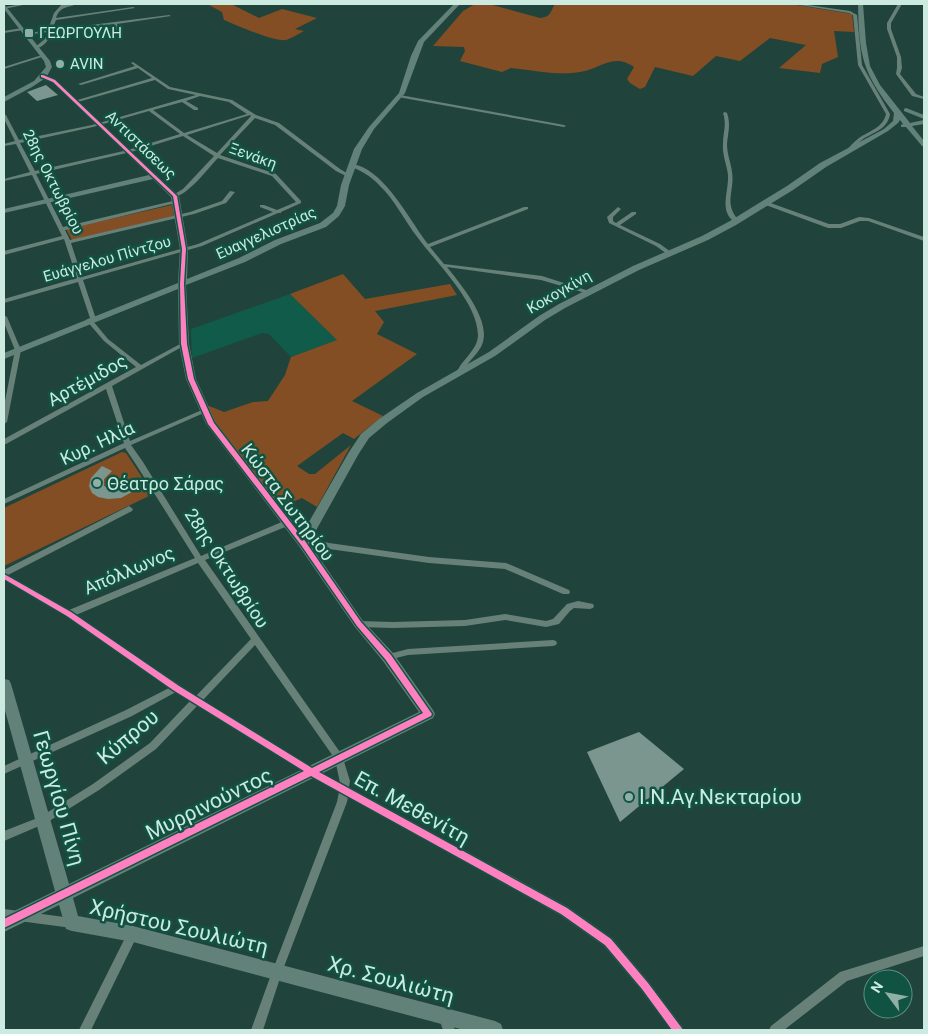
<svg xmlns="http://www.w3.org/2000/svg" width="928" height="1034" font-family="Roboto,sans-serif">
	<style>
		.built { fill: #105b49 }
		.green { fill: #844e24 }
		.building { fill: #7a968e }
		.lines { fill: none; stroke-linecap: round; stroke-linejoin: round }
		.street { fill: #678179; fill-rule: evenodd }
		.secondary { fill: #628279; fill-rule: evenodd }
		.cycleway-casing { stroke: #115342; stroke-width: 3 }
		.cycleway { fill: #ff80c0; fill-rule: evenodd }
		.poi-dot { fill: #90b0a6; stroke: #115342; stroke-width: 2 }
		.labels { text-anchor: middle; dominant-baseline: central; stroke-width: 5; stroke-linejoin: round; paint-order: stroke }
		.far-poi-label { font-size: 15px; fill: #cceadf; stroke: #115342; text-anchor: start }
		.far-street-label { font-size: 15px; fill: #cceadf; stroke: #115342 }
		.street-label { font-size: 18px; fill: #cceadf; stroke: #115342 }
		.poi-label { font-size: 18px; fill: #cceadf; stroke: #115342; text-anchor: start }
		.near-street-label { font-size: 21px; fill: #cceadf; stroke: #115342 }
		.near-poi-label { font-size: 21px; fill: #cceadf; stroke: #115342; text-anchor: start }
	</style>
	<rect width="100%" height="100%" fill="#20443b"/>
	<!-- built -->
	<path class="built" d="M290,294L338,340L291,357L269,334L262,333L192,358L191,329Z"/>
	<!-- green -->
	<g class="green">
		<path d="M231,4L259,18L282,9L317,18L295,29L304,31C298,34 292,38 286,40C274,42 236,25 224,20L222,12L209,5Z"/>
		<path d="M475,4H489L540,18C551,17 550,12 555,4H790L852,14L854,32L834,31L838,57L822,64L820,73L779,68L806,45L770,38L740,61L716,56L693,76L655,67L645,87L640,89L630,83L627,79L634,67C613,52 600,69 580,72C557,76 533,70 511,68L502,72L460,61L465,51L464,47L433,46L463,11Z"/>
		<path d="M172,205L174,216L72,240L66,229Z"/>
		<path d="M343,274L365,299L450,284L457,295L375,311L384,322L377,334L417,354L352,401L383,416L354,439L343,433L297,466L309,474H315L351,445L317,507L302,498L278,508L205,409L209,406L224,412L253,402L268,401L285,375L291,357L337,340L290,294Z"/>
		<path d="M122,452L126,453L153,494L4,566V508Z"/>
	</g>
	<!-- building -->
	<g class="building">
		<path d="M46,85L58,95L37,101L27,92Z"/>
		<path d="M102,466L112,471L104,479V486L117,490L133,482L141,487L121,498L108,499L98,497L92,493L89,486L91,478Z"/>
		<path d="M639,732L684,769L620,822L587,752Z"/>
	</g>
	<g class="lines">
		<!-- street -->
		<g class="street">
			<path d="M22,4H28L4,9V7Z"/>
			<path d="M62,4H77C68,8 60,6 56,18L133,7L135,8L56,20L52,30L169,15L171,16L117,24L121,33L119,34L117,33L114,24L52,32C49,40 44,47 35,49V47L45,39L48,32L26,35L24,34L48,30L54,13Z"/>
			<path d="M793,4H801L850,11L857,15L862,65L890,114C888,129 874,132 863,139C858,143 855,147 851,151L847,150C850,146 854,142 859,138C869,131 883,128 886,114L858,65L853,15L849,13Z"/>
			<path d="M898,4H902L891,23V29L901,57L902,68L900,74L916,94L924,97V99L912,96L896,74L897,68V57L887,29V23Z"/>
			<path d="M22,28L23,30L4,33V31Z"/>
			<path d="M42,55L45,56L4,69V67Z"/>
			<path d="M133,62L170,87L232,100L256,115L279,123L340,169L350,175L346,176L336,171L275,125L255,118L220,155L276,174L301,201V203L281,212V213H278L202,246L83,280L96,319L93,321L108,339L141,365L182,343L184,342L187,344L112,386L130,441L202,410H206L207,411L206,412L131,445L143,462L201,556L284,521H290L291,523L290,525L205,560L342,755L350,781L349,787L568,907L612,938L649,982L682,1026L684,1030H671L641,990L604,946L560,915L348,797L347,802L282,972L263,1030H251L272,972L337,802L339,792L309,775L197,706L156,749L99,790L46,823L4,841V831L40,817L93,784L150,743L190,701L176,692L132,716L4,774V766L126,710L169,688L66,616L4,580V570L129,506L133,509L132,511L8,575L69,610L195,558L137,466L125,448L4,504V499L124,443L106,389L6,444H4V439L136,367L104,341L86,320L90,318L78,282L4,303V299L77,278L64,239L4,255V251L62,236L32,175L4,181V179L30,172L16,144L4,146V144L15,141L4,119V114L6,115L19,140L92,125L196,95L168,89L155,80L78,102L74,101L152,78L138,68L81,85L78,84L135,66L131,63ZM200,96L229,102L247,114L184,133L153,110L182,102L194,110H198V108L186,101ZM149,111L180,134L128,150L35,171L20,143L93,127ZM250,115L251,116L217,153L187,135ZM183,136L214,156L183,189L173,195V197C188,196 208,168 218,158L272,176L296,202L277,210L264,205H260V207L273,212L198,244L82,277L71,243L194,214L226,203L235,192L230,191L222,201L190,212L70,240L65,230L180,202L177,200L63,227L36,174L131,152ZM198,563L251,639L196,696L76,615ZM255,645L335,759L340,783L315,769L203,700Z"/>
			<path d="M400,95L564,125L566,126L564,127L398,97V95Z"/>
			<path d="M725,112L727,113C731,124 728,133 727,144C727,154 731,163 732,172C735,192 723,202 739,221L736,223C718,212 729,192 728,175C727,165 722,155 723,144C723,133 727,124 723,113Z"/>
			<path d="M350,164C382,165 410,221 428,244L524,207H528V209L430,247L444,264L542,276L592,292L589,294L541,280L447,267C461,285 494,323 481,347C477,354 471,359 467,365C464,368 463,372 461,375H457L456,374C461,360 478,350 478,335C477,301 437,264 418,238C404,220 395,200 379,185C371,176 361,171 350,166Z"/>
			<path d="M765,201L829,224H840L859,217L869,218L924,237V241L868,221H860L841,228H828L763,204L762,203Z"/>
			<path d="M618,207L621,209L613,217V221L616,223L632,212H636V214L620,225L660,244L671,252V254H667L656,246L609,223L607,217Z"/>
			<path d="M4,315L7,317L21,350L7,422L4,424V406L15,350L4,323Z"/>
			<path d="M305,536L329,543L429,557L506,563L569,590L570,592L569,594H563L505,569L429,563L329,549L302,541L301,539L302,537Z"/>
			<path d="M578,601L593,604L594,606L593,608L590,609L574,608L570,611L559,624L546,627L505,620L465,626L393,628L359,627L356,626L355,624L356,622L359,621L393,622L465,620L505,614L546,621L553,619L567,604Z"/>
			<path d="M553,640L556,641L557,643L556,645L553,646L408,655L388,660L385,659L384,657L385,655L408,649Z"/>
			<path d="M4,909L72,918L76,919L77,923L76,927L72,928L4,919Z"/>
			<path d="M133,929L137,930L138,934L91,1030H79L129,930Z"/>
			<path d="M924,946V956L847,981L784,1030H769L771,1026L840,972Z"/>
			<path d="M445,1012L449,1014L455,1030H443L439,1018L441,1014Z"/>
		</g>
		<!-- secondary -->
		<g class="secondary">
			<path d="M4,4L50,61L52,67L47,76L56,80L179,196L188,249L187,279L239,258L275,240L320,223L333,213L337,206L341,185L354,149L369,127L399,93L411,56L418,41L454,4H460L424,42L405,93L374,129L362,149L349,185L345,206L339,216L326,227L281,244L245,262L186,285L189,344L196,379L216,423L302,534L349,452L361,434L379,419L417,393L489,352L539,316L559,304L633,266L702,236L730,221L787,186L820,163L884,129L893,121L894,113C862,72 859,55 858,4H863L866,43L870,66L880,85L910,123L924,120V124L912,126L924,141V147L922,146L906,127H901V125L903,124L900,120L898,123L888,131L826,167L793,190L736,225L708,240L639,270L565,308L545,320L495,356L423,397L387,423L369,438L358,455L309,543L363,621L393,653L433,710L435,714L433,718L73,898L78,916L133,926L495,1021L501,1024L503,1030H464L133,942L72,931L66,929L59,905L4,932V916L55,891L4,707V679L9,680L11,684L69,884L419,712L383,661L355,627L299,546L206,424L186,379L179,344L178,289L4,359V353L178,283L180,249L171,197L153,179L4,213V209L149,175L52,82L44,79L32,87L4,102V97L34,81L46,67L44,61L4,9Z"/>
			<path d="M906,108L924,115V119L904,111V109Z"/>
		</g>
		<!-- cycleway casing -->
		<g class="cycleway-casing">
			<path id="cycleway" d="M41,75H43L55,80L177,196L186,249L184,284L187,344L194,379L214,423L305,541L361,622L391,655L432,714L431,716L319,772L567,908L611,939L648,983L681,1027L683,1030H672L642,989L605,945L561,914L311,776L4,928V919L304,771L173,690L67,616L4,579V574L71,612L179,686L312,768L423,713L385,659L357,626L301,545L208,424L188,379L181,344L180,284L182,249L173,196L53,82L41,77Z"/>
		</g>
		<!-- cycleway -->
		<use href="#cycleway" class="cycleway"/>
	</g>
	<!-- markers -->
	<g class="poi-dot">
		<rect x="24" y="28" width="10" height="10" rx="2.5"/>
		<circle cx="60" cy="64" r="5"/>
		<circle cx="97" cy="483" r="5"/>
		<circle cx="629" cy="797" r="5"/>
	</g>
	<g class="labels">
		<!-- far-poi labels -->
		<g class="far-poi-label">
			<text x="39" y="33">ΓΕΩΡΓΟΥΛΗ</text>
			<text x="70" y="64">AVIN</text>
		</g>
		<!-- far-street labels -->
		<g class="far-street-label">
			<text transform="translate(141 145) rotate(44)">Αντιστάσεως</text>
			<text transform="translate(253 156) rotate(20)">Ξενάκη</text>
			<text transform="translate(53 182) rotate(63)">28ης Οκτωβρίου</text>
			<text transform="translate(266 233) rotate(-24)">Ευαγγελιστρίας</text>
			<text transform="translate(107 259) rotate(-16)">Ευάγγελου Πίντζου</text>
			<text transform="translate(559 292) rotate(-30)">Κοκογκίνη</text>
		</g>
		<!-- street labels -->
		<g class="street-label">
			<text transform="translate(87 380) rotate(-29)">Αρτέμιδος</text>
			<text transform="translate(97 443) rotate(-25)">Κυρ. Ηλία</text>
			<text transform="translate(288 502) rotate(53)">Κώστα Σωτηρίου</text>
			<text transform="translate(227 568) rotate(57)">28ης Οκτωβρίου</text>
			<text transform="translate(129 570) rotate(-23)">Απόλλωνος</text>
		</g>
		<!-- poi labels -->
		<g class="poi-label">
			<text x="107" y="483">Θέατρο Σάρας</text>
		</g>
		<!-- near-street labels -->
		<g class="near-street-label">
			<text transform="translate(128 737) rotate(-40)">Κύπρου</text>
			<text transform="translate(59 798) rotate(74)">Γεωργίου Πίνη</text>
			<text transform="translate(209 804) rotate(-26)">Μυρρινούντος</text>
			<text transform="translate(412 808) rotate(29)">Επ. Μεθενίτη</text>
			<text transform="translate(179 927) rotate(13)">Χρήστου Σουλιώτη</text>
			<text transform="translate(391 980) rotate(15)">Χρ. Σουλιώτη</text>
		</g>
		<!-- near-poi labels -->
		<g class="near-poi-label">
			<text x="639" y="797">Ι.Ν.Αγ.Νεκταρίου</text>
		</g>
	</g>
	<!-- border -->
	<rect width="928" height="1034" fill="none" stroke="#cceadf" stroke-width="10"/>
	<!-- north arrow -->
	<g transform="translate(888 994) rotate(302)"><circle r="24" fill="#115342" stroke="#5c8f81"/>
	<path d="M0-4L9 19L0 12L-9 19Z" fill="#90b0a6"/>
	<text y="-8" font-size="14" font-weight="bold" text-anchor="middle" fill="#cceadf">N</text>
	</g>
</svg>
